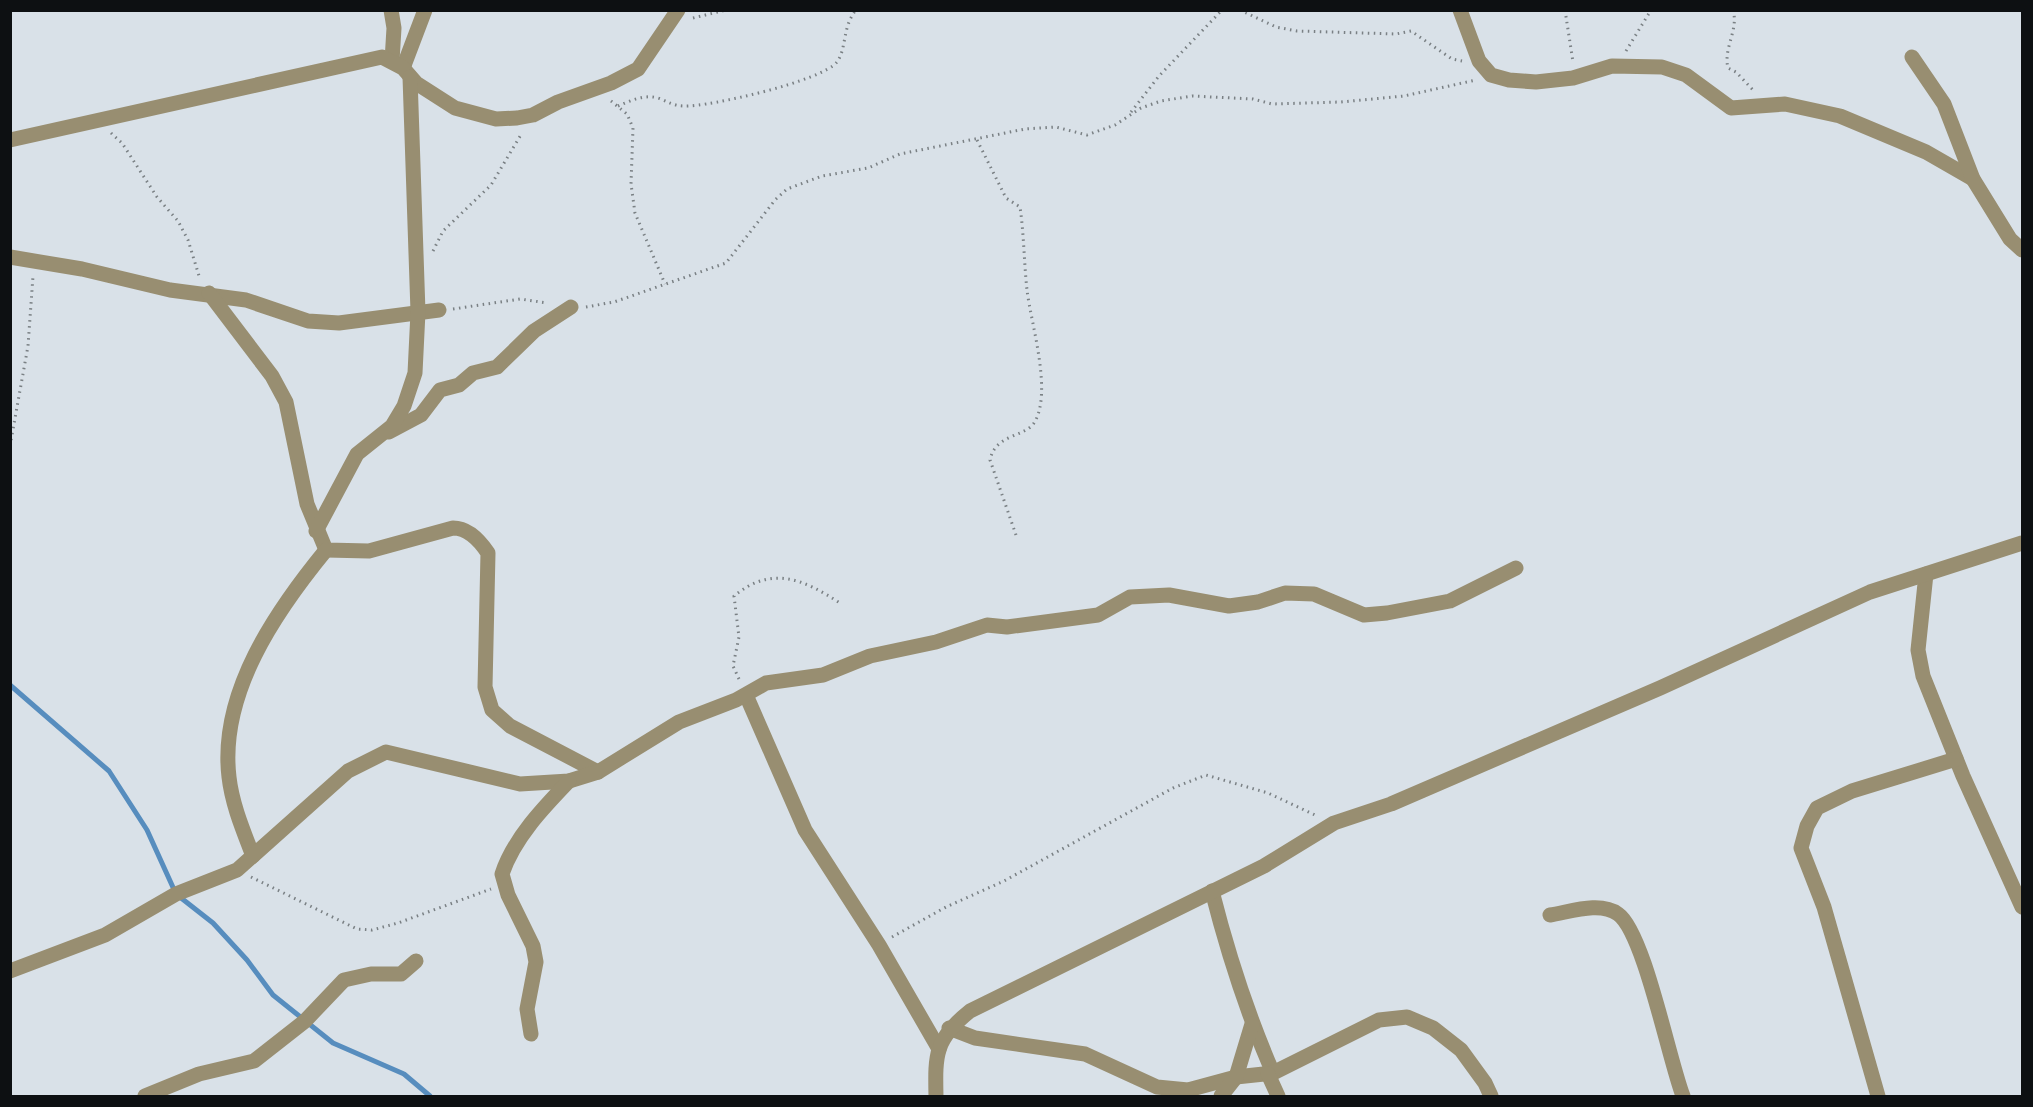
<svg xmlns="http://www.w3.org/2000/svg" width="2033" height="1107" font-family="'IBM Plex Sans',sans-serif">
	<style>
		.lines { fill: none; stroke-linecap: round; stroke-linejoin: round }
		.stream { stroke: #578dbe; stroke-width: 5 }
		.path { stroke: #7a8084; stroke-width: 3; stroke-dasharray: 1.5 4.5; stroke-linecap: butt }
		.minor { stroke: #988e71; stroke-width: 15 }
	</style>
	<rect width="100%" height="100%" fill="#d9e1e8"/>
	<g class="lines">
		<!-- stream -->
		<path class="stream" d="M10,685L109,771L147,830L176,894L213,923L247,960L273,995L333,1043L404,1074L430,1096"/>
		<!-- path -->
		<g class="path">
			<path d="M742,10H743"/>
			<path d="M1240,10L1276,27L1297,31L1396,34L1411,31L1452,59L1462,61"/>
			<path d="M1565,10L1573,62"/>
			<path d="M1733,10C1739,30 1723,48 1728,68L1736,72L1753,90"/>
			<path d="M693,18L726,10"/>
			<path d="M1626,51L1651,10"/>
			<path d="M611,101L627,114L633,128L631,184L635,213L665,284"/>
			<path d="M618,106C630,101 644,94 658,98C667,101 673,106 684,106C709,107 822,81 837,62C847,48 842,27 856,10"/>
			<path d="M1131,112L1159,76L1222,10"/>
			<path d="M111,133L122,143L157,197L178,221L188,240L200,279"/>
			<path d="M977,140L1006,198L1020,207C1024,234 1024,263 1027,290C1031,324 1053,393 1034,423C1025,437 995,434 990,460L1016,535"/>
			<path d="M433,251L443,231L491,185L522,133"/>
			<path d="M586,307L614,302L726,263L775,200L787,189L822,176L868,168L900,154L1025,129L1056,127L1087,135L1115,125L1141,108L1161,101L1192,96L1253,99L1272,104L1341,102L1404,96L1476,80"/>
			<path d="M453,309L520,299L547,303"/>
			<path d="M10,446L28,346L33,276"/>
			<path d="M739,679L733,666L739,637L734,596C772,565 803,579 840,603"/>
			<path d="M251,877L357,929L372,930L398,923L491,889"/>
			<path d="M892,937L946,907L1004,881L1173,788L1206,775L1268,793L1315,815"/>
		</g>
		<!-- minor -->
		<g class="minor">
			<path d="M391,10L394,28L392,61"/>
			<path d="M1460,10L1479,61L1491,75L1509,80L1536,82L1573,78L1612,66L1662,67L1686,75L1731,108L1785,104L1840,116L1926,152L1973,179"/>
			<path d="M1912,57L1944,104L1973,179L2010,239L2022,250"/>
			<path d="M403,68L425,10"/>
			<path d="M10,140L382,57L403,68L416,83L455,108L496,119L517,118L533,115L558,102L611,83L638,69L678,10"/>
			<path d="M10,257L82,269L170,290L246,300L308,321L339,323L439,310"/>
			<path d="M209,293L272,376L286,402L307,504L326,550L369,551L453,528C468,528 480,541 488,553L485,687L492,710L510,726L598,772"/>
			<path d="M389,432L421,415L440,390L459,385L473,373L497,367L534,331L571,307"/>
			<path d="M316,531L357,454L392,426L404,406L415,373L418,312L410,77"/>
			<path d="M1926,574L1918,650L1923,676L1963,776L2022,907"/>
			<path d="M746,695L805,830L879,945L939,1049"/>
			<path d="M253,856C243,830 232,804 229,777C219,693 276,611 326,550"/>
			<path d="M1212,891C1228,954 1247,1013 1273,1073"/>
			<path d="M1550,915C1570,912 1600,901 1618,914C1644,932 1669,1060 1683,1096"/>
			<path d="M10,971L105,935L176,894L237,870L348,771L386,752L520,784L569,781L598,772L679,722L736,700L766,683L823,675L870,656L936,642L987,625L1007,627L1098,615L1130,597L1169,595L1229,606L1258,602L1285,593L1314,594L1364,615L1387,613L1450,601L1516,568"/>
			<path d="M949,1028L975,1038L1085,1054L1157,1087L1188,1090L1236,1077L1273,1073L1379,1020L1407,1017L1433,1028L1461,1050L1485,1083L1491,1096"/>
			<path d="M531,1034L527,1009L536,962L533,946L508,895L502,874C514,838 544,807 569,781"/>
			<path d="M1268,1074L1278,1096"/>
			<path d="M145,1096L199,1074L254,1061L305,1021L344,980L371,974H401L416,961"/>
			<path d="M936,1096C935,1054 935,1039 970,1011L1264,866L1334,823L1391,804L1660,688L1870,592L2022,543"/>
			<path d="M1221,1096L1236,1077L1252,1024"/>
			<path d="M1878,1096L1824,907L1801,848L1807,826L1817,808L1852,791L1956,759"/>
		</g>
	</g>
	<!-- border -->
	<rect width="2033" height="1107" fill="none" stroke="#0d1012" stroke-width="24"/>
</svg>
